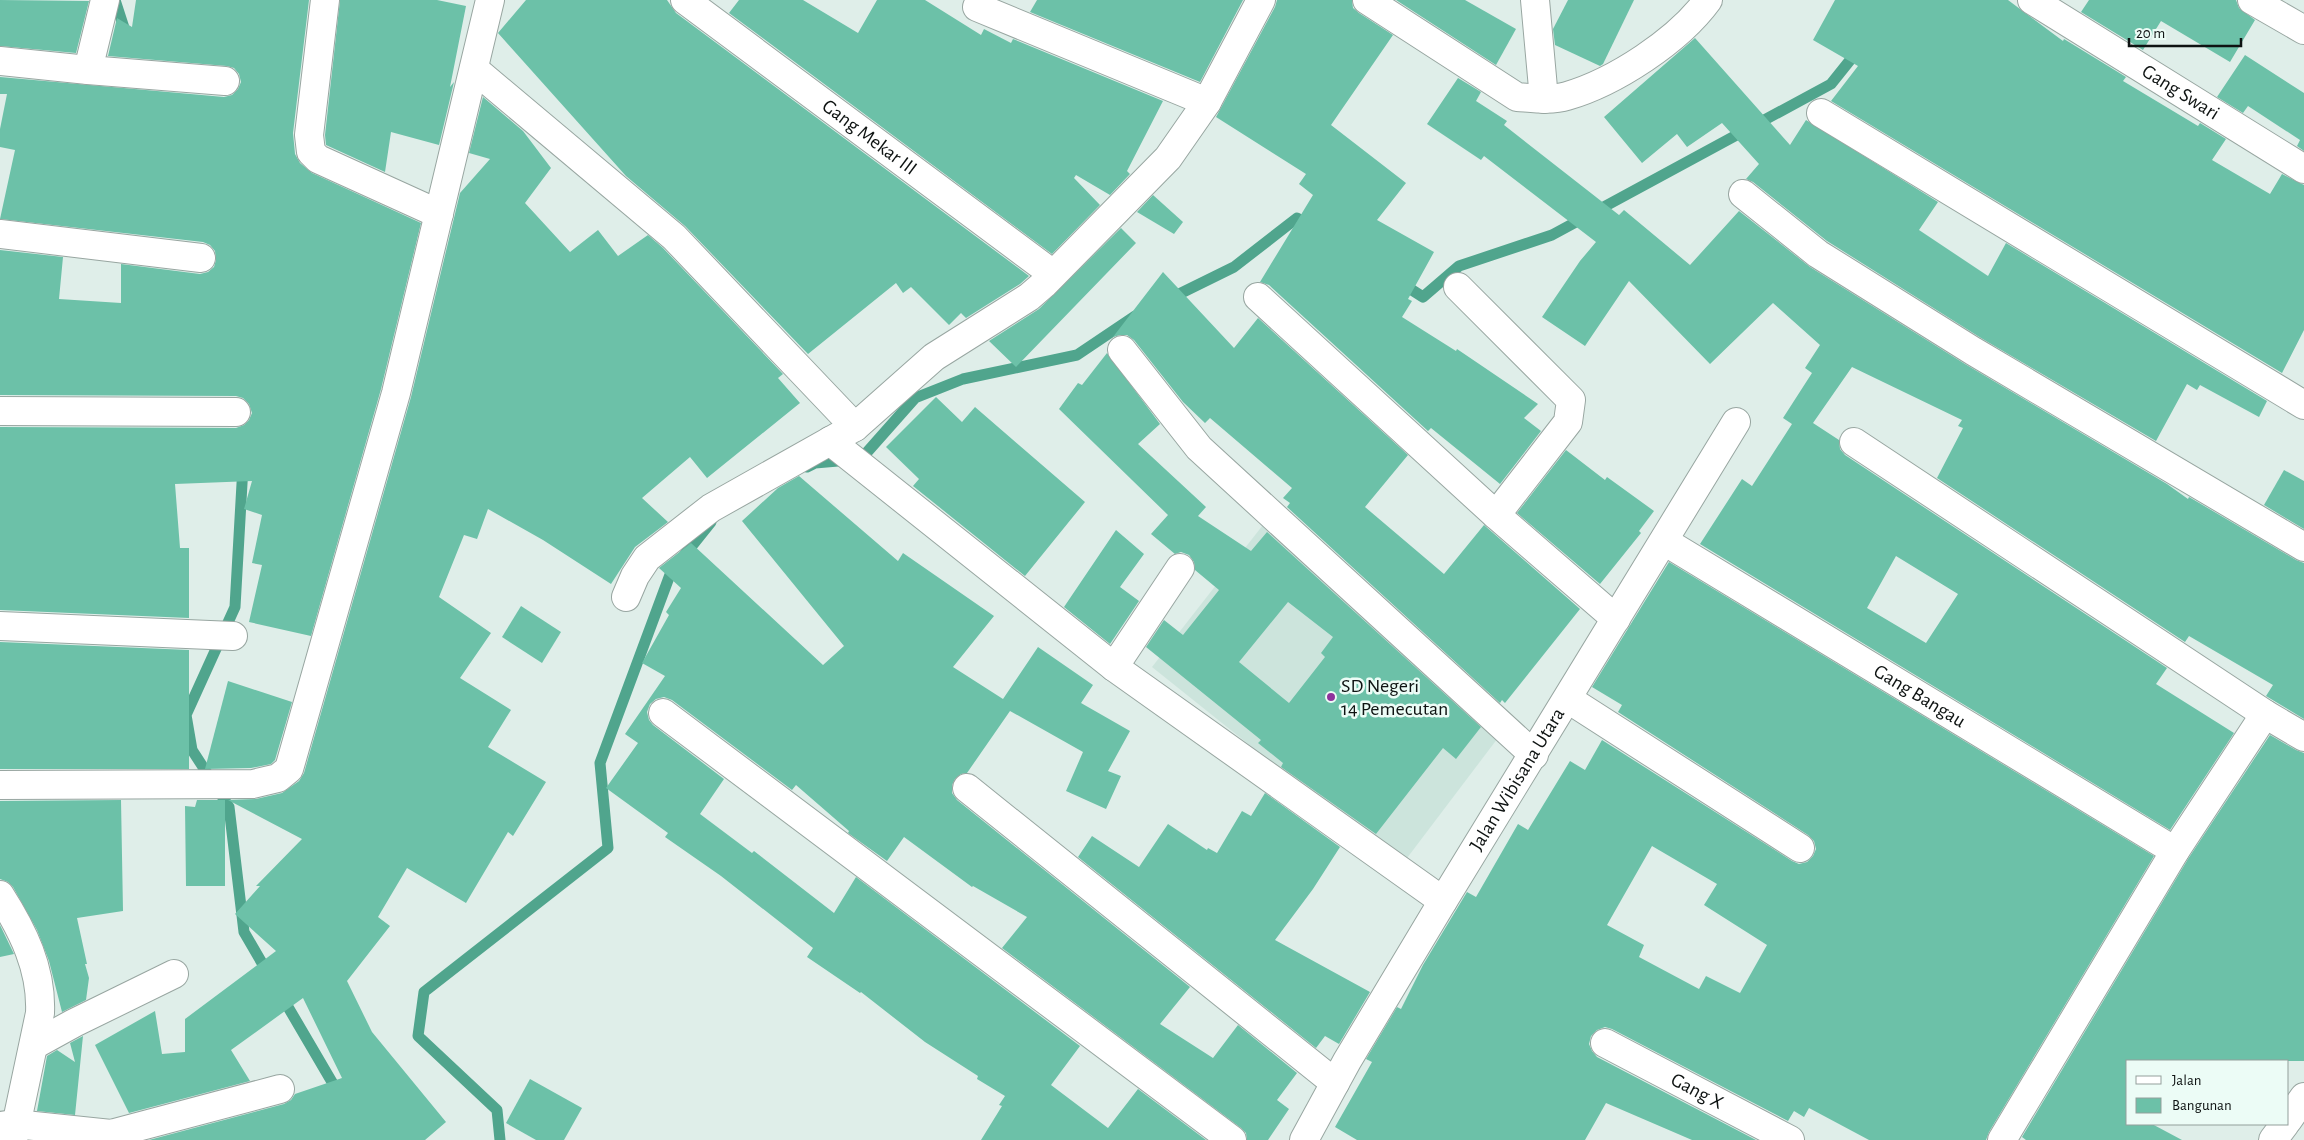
<svg xmlns="http://www.w3.org/2000/svg" width="2304" height="1140" font-family="'Alegreya Sans',sans-serif">
	<style>
		.built { fill: #cce4dc }
		.lines { fill: none; stroke-linecap: round; stroke-linejoin: round }
		.stream { stroke: #50a58d; stroke-width: 11 }
		.building { fill: #6cc1a8; fill-rule: evenodd }
		.street-casing { stroke: #98a6a1; stroke-width: 30 }
		.street { stroke: #fff; stroke-width: 28 }
		.poi-dot { fill: #8f329c; stroke: #ecfcf6; stroke-width: 2 }
		.labels { text-anchor: middle; dominant-baseline: central; stroke-width: 5; stroke-linejoin: round; paint-order: stroke }
		.street-label { font-size: 20px; fill: #0e1312; stroke: #ecfcf6 }
		.poi-label { font-size: 20px; fill: #0e1312; stroke: #ecfcf6; text-anchor: start }
	</style>
	<rect width="100%" height="100%" fill="#dfeee9"/>
	<!-- built -->
	<path class="built" d="M1270,516L1507,726L1401,866L1152,667Z"/>
	<g class="lines">
		<!-- stream -->
		<g class="stream">
			<path d="M115,0L126,34"/>
			<path d="M1401,283L1423,297L1459,266L1552,235L1831,84L1859,49"/>
			<path d="M1169,299L1234,267L1297,218L1311,226"/>
			<path d="M243,466L235,607L186,715L192,750L229,807L244,932L269,975"/>
			<path d="M807,467L815,463L861,459L915,398L963,379L1077,355L1135,316"/>
			<path d="M281,995L339,1094"/>
			<path d="M500,1140L497,1110L418,1036L424,992L608,848L600,763L671,572L711,522"/>
		</g>
	</g>
	<!-- building -->
	<g class="building">
		<path d="M0,0L89,1L76,53L0,46Z"/>
		<path d="M136,0H309L293,133L295,154L300,163L312,173L421,223L381,389L311,636L249,622L262,565L252,563L262,515L244,509L252,481L175,484L180,548H189V618L0,610V427L236,428L244,425L249,420L252,413L249,404L243,398L236,396L0,395V250L63,257L59,299L121,303V264L200,274L208,272L214,267L216,260L215,251L210,245L203,242L0,219L15,150L0,147V129L7,94H0V77L224,97L232,95L238,89L241,82L239,74L234,68L227,66L108,56L117,18L132,27Z"/>
		<path d="M340,0H437L466,6L450,87L454,82L439,145L391,132L385,172L326,145L325,135Z"/>
		<path d="M526,0H667L676,13L1029,276L1020,284L966,318L961,313L949,325L911,287L903,293L896,283L808,354L685,226L626,176L498,33Z"/>
		<path d="M739,0H803L858,33L877,0H925L981,35L984,29L1011,43L1013,39L1163,101L1127,171L1130,174L1110,195L1076,175L1074,178L1100,205L1052,254L729,13Z"/>
		<path d="M1037,0H1243L1200,82L1030,12Z"/>
		<path d="M1277,0H1352L1353,8L1359,13L1393,35L1331,125L1406,183L1377,220L1434,252L1408,299L1412,301L1402,317L1456,351L1457,349L1538,404L1524,418L1541,431L1500,484L1431,428L1428,431L1269,285L1260,282L1313,195L1299,184L1306,174L1216,117L1275,7Z"/>
		<path d="M1396,0H1465L1516,29L1496,65Z"/>
		<path d="M1568,0H1634L1603,64L1600,66L1555,45L1553,29Z"/>
		<path d="M1835,0H2008L2063,41L2064,39L2126,77L2123,81L2198,126L2200,123L2226,139L2212,160L2270,194L2282,174L2304,185V330L2282,373L1831,101L1858,66L1813,40Z"/>
		<path d="M2089,0H2236L2239,8L2255,20L2230,62L2161,21L2143,50L2081,12Z"/>
		<path d="M1695,38L1790,145L1806,120L1938,202L1919,230L1988,276L2006,243L2267,401L2259,417L2200,385L2197,390L2187,384L2156,441L1981,338L1827,241L1753,182L1746,179L1759,164L1722,123L1687,147L1677,134L1642,163L1604,117Z"/>
		<path d="M2245,55L2304,93V151L2297,146L2300,140L2248,106L2243,113L2217,97Z"/>
		<path d="M1458,78L1481,92L1476,101L1507,121L1504,125L1619,215L1624,210L1690,265L1739,211L1810,267L1965,364L2167,484L2188,499L2189,497L2296,560L2304,563V719L2266,696L2273,685L2189,636L2185,642L1937,478L1963,428L1958,426L1962,420L1852,367L1813,423L1839,440L1840,449L1845,455L2167,668L2156,684L2234,733L2170,830L1700,544L1742,479L1752,486L1792,424L1783,418L1812,373L1805,368L1820,345L1773,303L1710,364L1629,281L1585,346L1542,317L1580,261L1596,242L1484,156L1481,160L1427,124ZM1896,556L1958,594L1926,643L1867,608Z"/>
		<path d="M483,97L523,131L551,168L525,203L570,252L598,230L618,256L648,235L663,248L783,374L778,378L800,403L707,478L690,457L642,498L668,522L635,547L611,584L543,540L488,509L477,539L464,535L439,597L491,633L460,678L511,710L488,747L546,782L513,836L508,832L466,903L407,868L378,917L390,926L347,981L372,1032L446,1122L425,1140H149L284,1104L291,1100L295,1094L342,1078L303,998L231,1050L250,1081L129,1113L95,1045L155,1011L162,1054L185,1052V1019L276,951L235,914L260,886H256L302,839L228,800L256,799L282,793L299,781L304,773L411,397L460,193L490,159L469,153Z"/>
		<path d="M1153,195L1183,222L1174,234L1137,212Z"/>
		<path d="M1121,228L1136,243L1016,367L989,341L1039,309Z"/>
		<path d="M1163,272L1234,348L1258,318L1408,455L1365,507L1444,574L1484,525L1580,609L1505,703L1502,700L1500,703L1287,507L1290,503L1283,498L1292,488L1210,418L1205,423L1183,402L1134,340L1127,335H1120L1113,337Z"/>
		<path d="M1107,353L1160,424L1138,444L1206,507L1198,516L1251,551L1267,532L1481,727L1456,759L1443,748L1376,834L1281,767L1283,763L1258,743L1261,740L1146,647L1164,620L1183,635L1219,590L1195,570L1194,562L1189,555L1181,552L1175,554L1151,534L1168,515L1059,409L1078,383L1082,385ZM1288,602L1333,637L1321,653L1325,657L1289,703L1239,662Z"/>
		<path d="M936,397L962,422L975,407L1085,502L1025,576L913,486L919,479L886,447Z"/>
		<path d="M1566,450L1605,480L1607,477L1654,511L1639,531L1641,533L1600,584L1517,513Z"/>
		<path d="M2284,470L2304,481V529L2264,505Z"/>
		<path d="M799,476L898,561L903,553L994,616L953,667L1003,699L1038,647L1093,685L1081,703L1130,731L1108,771L1121,776L1106,809L1066,791L1083,752L1010,711L967,773L961,774L955,779L952,785V793L957,800L1190,987L1160,1024L1213,1058L1238,1025L1297,1073L1277,1100L1289,1109L1268,1140H1247L1246,1133L1241,1128L1002,948L1027,917L973,886L972,887L904,837L887,861L848,833L849,831L796,785L792,790L672,700L664,697L656,699L650,704L647,712L649,720L653,725L724,779L700,814L752,853L754,851L834,913L856,877L1080,1046L1051,1085L1108,1128L1138,1089L1206,1140H981L1002,1106L999,1105L1005,1096L977,1079L978,1076L925,1042L861,992L860,993L807,957L813,948L721,876L665,837L668,833L606,788L638,743L625,734L665,676L642,663L669,615L666,612L681,588L659,568L691,543L823,665L844,646L742,521L778,488Z"/>
		<path d="M1116,530L1144,554L1120,587L1139,601L1110,644L1064,607Z"/>
		<path d="M1669,562L2154,856L1989,1132L1986,1140H1869L1809,1108L1804,1117L1794,1111L1788,1121L1612,1029L1605,1027L1597,1030L1591,1036L1589,1044L1592,1051L1597,1057L1756,1140H1692L1606,1103L1585,1140H1357L1335,1127L1372,1062L1366,1059L1397,1007L1401,1009L1423,965L1467,892L1476,897L1518,824L1528,830L1570,761L1585,770L1602,740L1792,861L1799,864L1807,862L1813,856L1816,849L1814,841L1808,835L1618,712L1622,705L1592,687ZM1652,846L1717,884L1704,905L1767,945L1740,993L1706,976L1699,989L1639,957L1644,945L1607,925Z"/>
		<path d="M521,606L561,632L542,663L502,637Z"/>
		<path d="M0,642L189,650V769H0Z"/>
		<path d="M228,681L292,702L275,760L271,764L251,768L205,769Z"/>
		<path d="M2270,735L2296,750L2304,753V1061H2128V1124H2152L2182,1140H2026L2022,1137L2188,859Z"/>
		<path d="M1265,793L1340,847L1313,889L1275,940L1370,992L1339,1044L1325,1036L1316,1048L1078,857L1092,836L1139,867L1168,824L1207,850L1208,848L1217,853L1242,811L1251,816Z"/>
		<path d="M121,800L123,911L77,918L87,964H85L89,978L86,1000L62,1012L49,961L37,930L13,887L8,882L0,879V801Z"/>
		<path d="M197,800H225V886H186L185,806L195,807Z"/>
		<path d="M0,925L14,954L0,957Z"/>
		<path d="M83,1036L75,1115L37,1111L47,1056L57,1050L75,1062L70,1043Z"/>
		<path d="M530,1079L582,1108L564,1140H536L506,1123Z"/>
	</g>
	<g class="lines">
		<!-- street casing -->
		<g class="street-casing">
			<g id="street">
				<path d="M325,0L309,135L311,152L318,159L439,214"/>
				<path id="s1" d="M685,0L1053,274"/>
				<path d="M1367,0L1517,97C1532,98 1551,101 1567,96C1615,82 1678,41 1708,0"/>
				<path d="M1535,0L1544,99"/>
				<path id="s2" d="M2032,0L2304,169"/>
				<path d="M2252,0L2304,30"/>
				<path d="M977,7L1207,102"/>
				<path d="M0,61L88,70L225,81"/>
				<path d="M474,69L674,237L855,427"/>
				<path d="M88,70L105,0"/>
				<path d="M1821,113L2304,405"/>
				<path d="M1743,194L1818,254L1973,351L2304,547"/>
				<path d="M0,234L201,258"/>
				<path d="M1458,287L1571,400L1568,422L1496,515"/>
				<path d="M1258,297L1496,515L1616,619"/>
				<path d="M1122,350L1199,448L1534,755"/>
				<path d="M0,411L236,412"/>
				<path d="M830,441L1114,667L1443,901"/>
				<path d="M1854,442L2265,714L2304,737"/>
				<path id="s3" d="M1664,541L2175,851"/>
				<path d="M626,597L635,576L647,558L711,508L855,427L934,357L1029,297L1044,284L1168,158L1207,102L1261,0"/>
				<path d="M0,626L233,636"/>
				<path d="M1114,667L1180,568"/>
				<path d="M1568,699L1800,848"/>
				<path d="M663,713L1232,1140"/>
				<path d="M0,785L253,784L278,778L289,769L396,393L490,0"/>
				<path d="M967,788L1335,1083"/>
				<path d="M0,895C23,931 42,969 40,1013L13,1140"/>
				<path id="s4" d="M1605,1043L1790,1140"/>
				<path d="M34,1045L74,1023L174,974"/>
				<path d="M2288,1120L2304,1097"/>
				<path d="M0,1126L15,1124L111,1134L280,1089"/>
				<path id="s5" d="M1304,1140L1347,1061L1443,901L1736,422"/>
				<path d="M2002,1140L2175,851L2265,714"/>
				<path d="M2273,1140L2285,1124"/>
			</g>
		</g>
		<!-- street -->
		<use href="#street" class="street"/>
	</g>
	<!-- markers -->
	<circle class="poi-dot" cx="1331" cy="697" r="5"/>
	<g class="labels">
		<!-- street labels -->
		<g class="street-label">
			<text stroke="none"><textPath href="#s2" startOffset="175">Gang Swari</textPath></text>
			<text stroke="none"><textPath href="#s1" startOffset="230">Gang Mekar III</textPath></text>
			<text stroke="none"><textPath href="#s3" startOffset="299">Gang Bangau</textPath></text>
			<text stroke="none"><textPath href="#s5" startOffset="419">Jalan Wibisana Utara</textPath></text>
			<text stroke="none"><textPath href="#s4" startOffset="104">Gang X</textPath></text>
		</g>
		<!-- poi labels -->
		<g class="poi-label">
			<text x="1341" y="686">SD Negeri<tspan x="1341" dy="23">14 Pemecutan</tspan></text>
		</g>
	</g>
	<!-- legend -->
	<rect x="2126" y="1060" width="162" height="65" fill="#ecfcf6" stroke="#939f9b"/>
	<rect x="2136" y="1076" width="25" height="8" fill="#ffffff" stroke="#939f9b"/>
	<text x="2172" y="1085" font-size="15" fill="#0e1312">Jalan</text>
	<rect x="2136" y="1098" width="25" height="15" fill="#6cc1a8" stroke="#939f9b"/>
	<text x="2172" y="1110" font-size="15" fill="#0e1312">Bangunan</text>
	<!-- scale -->
	<path d="M2129 38v8h112v-8" fill="none" stroke="#0e1312" stroke-width="2.5"/>
	<text x="2136" y="38" font-size="15" fill="#0e1312" stroke="#ecfcf6" stroke-width="4" paint-order="stroke">20 m</text>
</svg>
